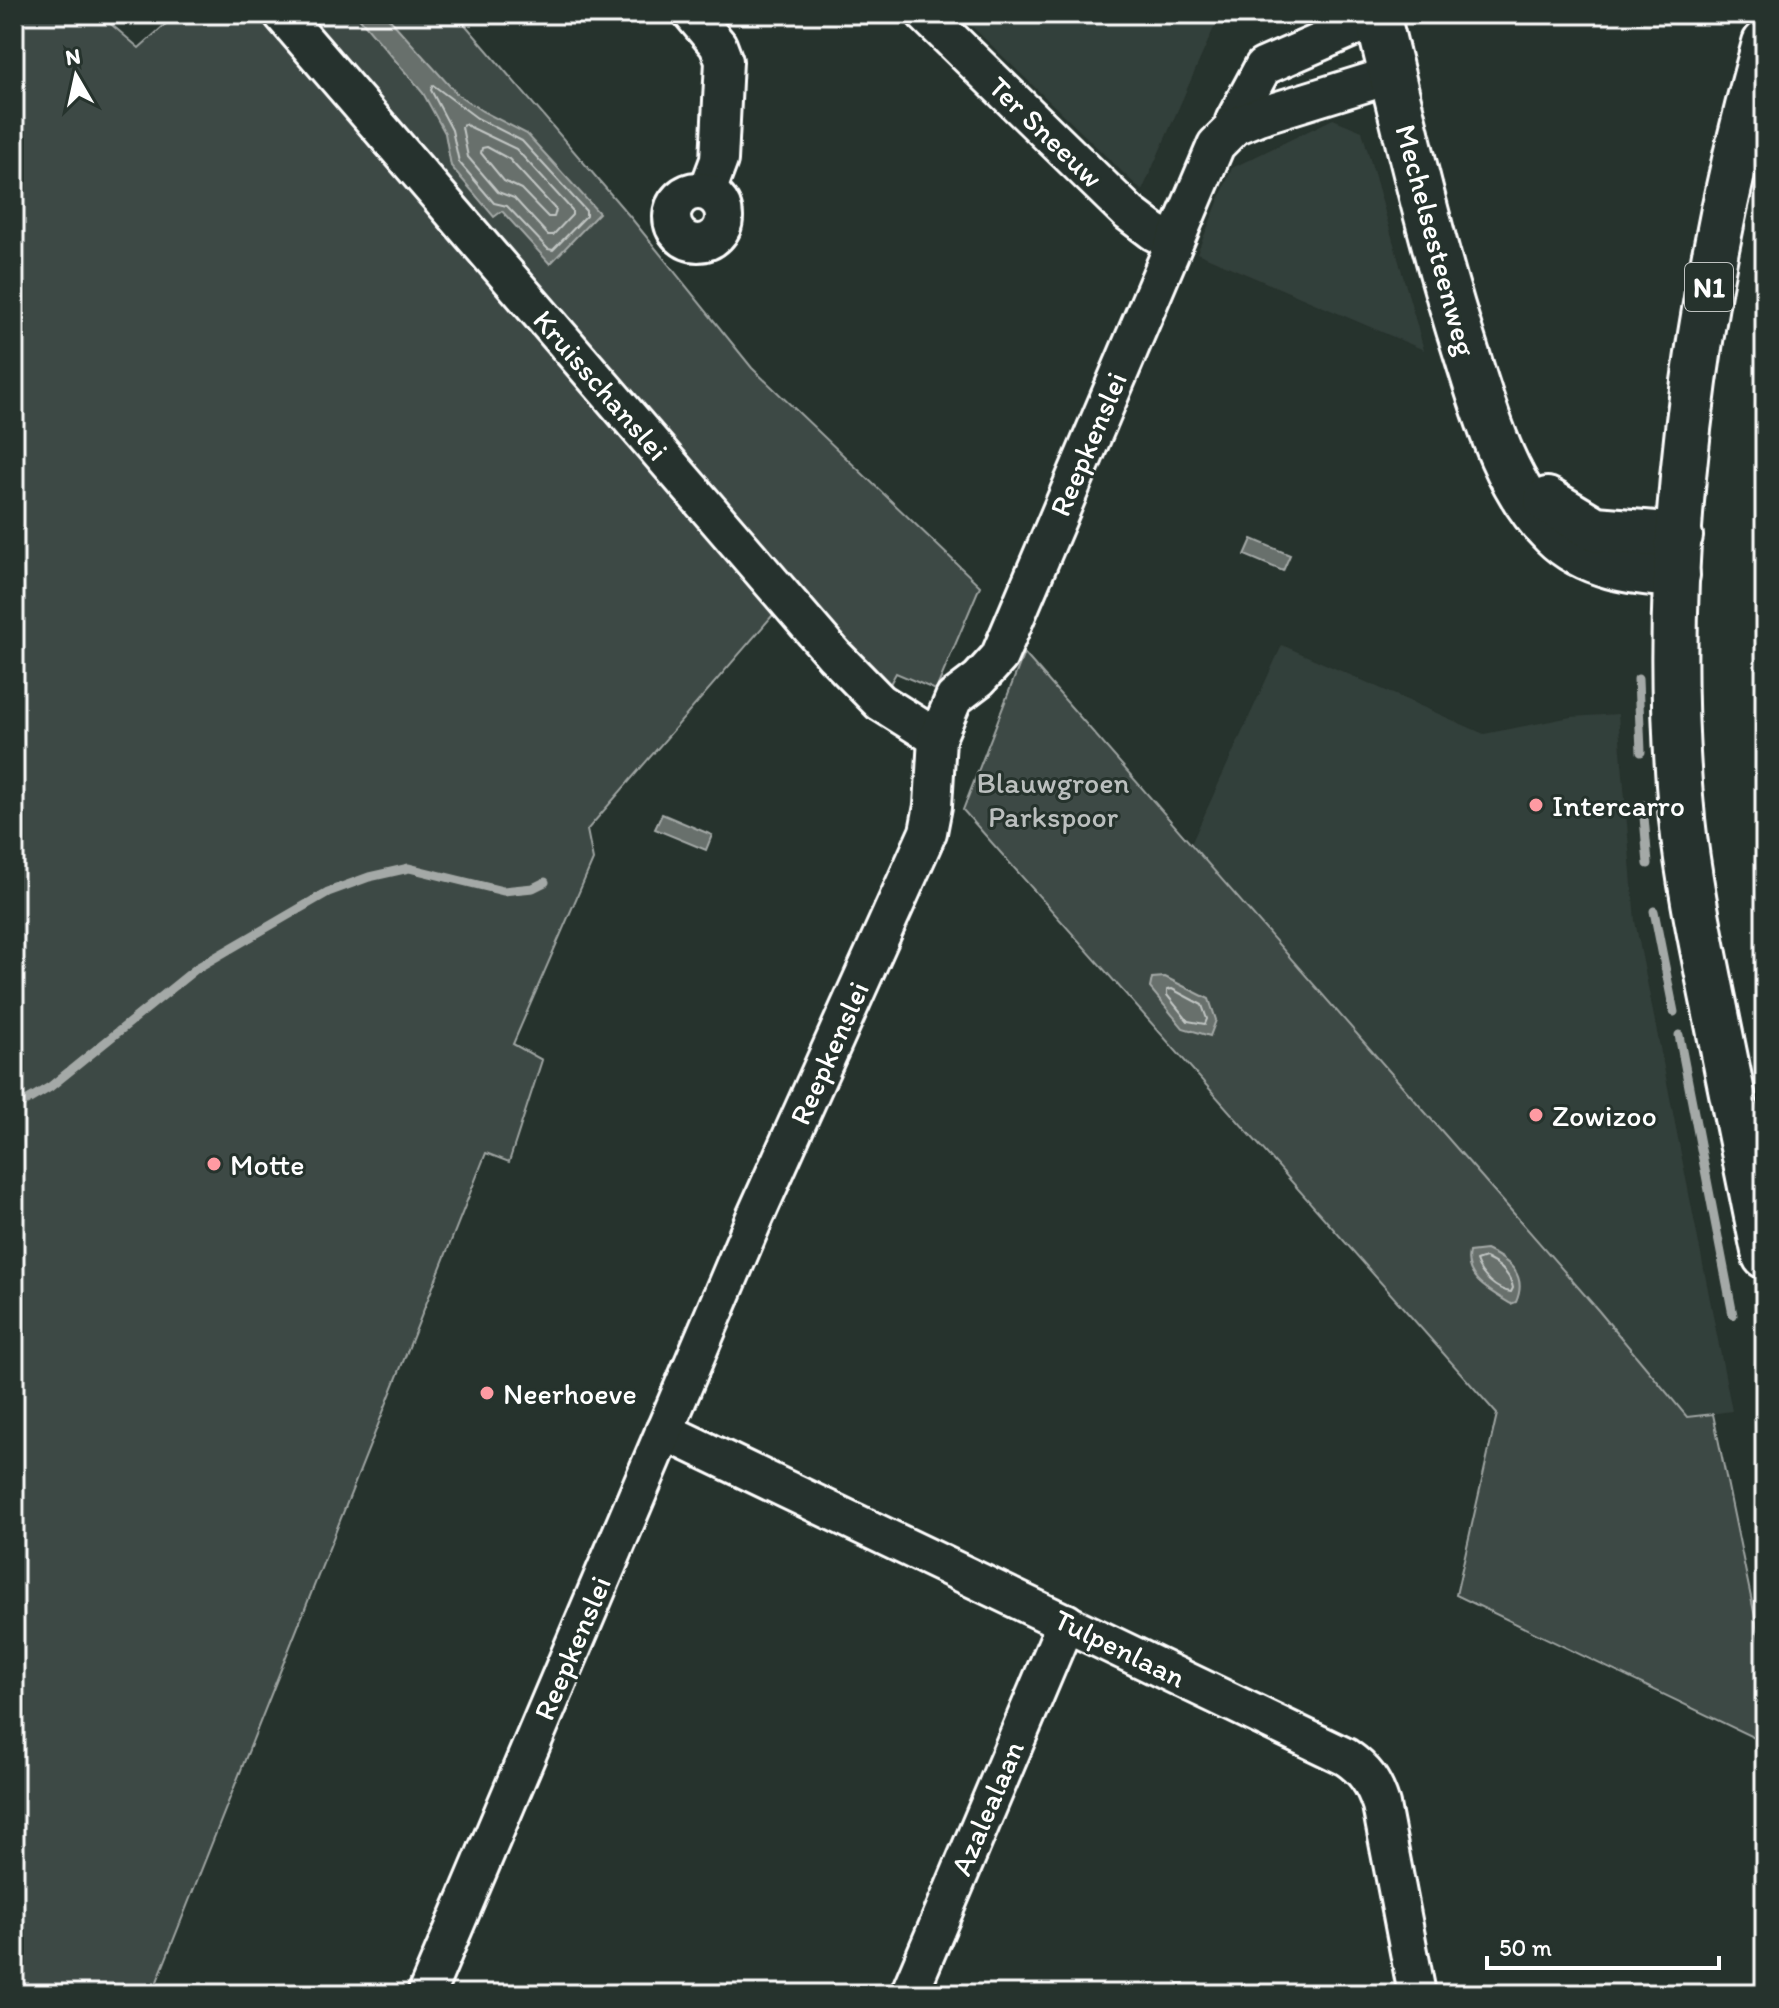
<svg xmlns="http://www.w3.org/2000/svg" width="1779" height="2008" font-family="Itim,sans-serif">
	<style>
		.built { fill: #333f3a }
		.green { fill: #3e4944; stroke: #9ea4a2; stroke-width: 2 }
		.water { fill: #67706c; stroke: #a4a9a7; stroke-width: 2 }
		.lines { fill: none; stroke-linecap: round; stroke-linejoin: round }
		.shore { stroke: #c2c6c4; stroke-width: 2 }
		.stream { stroke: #a4a9a7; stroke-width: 9 }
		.minor-casing { stroke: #fff; stroke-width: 42 }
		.tertiary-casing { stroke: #fff; stroke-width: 50 }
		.primary-casing { stroke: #fff; stroke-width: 50 }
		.minor { stroke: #26332d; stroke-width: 36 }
		.tertiary { stroke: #26332d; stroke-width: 44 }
		.primary { stroke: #26332d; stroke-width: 44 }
		.poi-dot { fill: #ff9aa2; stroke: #26332d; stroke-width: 3 }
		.labels { text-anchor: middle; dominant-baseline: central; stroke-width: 6; stroke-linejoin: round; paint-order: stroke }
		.shield { fill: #26332d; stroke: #bec2c0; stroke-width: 2 }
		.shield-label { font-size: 28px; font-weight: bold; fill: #fff }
		.street-label { font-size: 30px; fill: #fff; stroke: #26332d }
		.park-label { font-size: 30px; fill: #bbbfbe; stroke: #26332d }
		.poi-label { font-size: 30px; fill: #fff; stroke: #26332d; text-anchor: start }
	</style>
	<rect width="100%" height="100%" fill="#26332d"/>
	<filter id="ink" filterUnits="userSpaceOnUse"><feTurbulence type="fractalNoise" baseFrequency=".0125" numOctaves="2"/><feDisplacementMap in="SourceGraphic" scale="16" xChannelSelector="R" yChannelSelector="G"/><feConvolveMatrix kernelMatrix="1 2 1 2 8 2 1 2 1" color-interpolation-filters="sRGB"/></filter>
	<g filter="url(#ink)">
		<!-- built -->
		<g class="built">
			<path d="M959,14H1220L1142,191Z"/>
			<path d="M1333,119L1362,131L1424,350L1197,253L1232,168Z"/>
			<path d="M1765,450V745L1754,658L1756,504Z"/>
			<path d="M1282,645L1484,734L1571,717L1618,714L1635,921L1732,1411L1687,1417L1598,1310L1191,844Z"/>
		</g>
		<!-- green -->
		<g class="green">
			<path d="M14,14H99L139,48L177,14H261L779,608L587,830L593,860L513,1044L542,1060L509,1162L486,1153L152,1994H14Z"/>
			<path d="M283,14H456L632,219L752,368L980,586L936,690L896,673L880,702Z"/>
			<path d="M1024,653L1598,1310L1687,1417L1713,1414L1765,1665V1743L1456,1595L1497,1414L963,810Z"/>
		</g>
		<!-- water -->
		<g class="water">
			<path d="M356,14H385L457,94L482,111L527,134L599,213L550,264L502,211L494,217L451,166L445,133L423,93Z"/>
			<path d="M1252,539L1290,555L1283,571L1245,555Z"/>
			<path d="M662,814L712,835L706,850L655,829Z"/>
			<path d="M1165,977L1209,999L1216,1020L1210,1036L1183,1028L1150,988L1152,978Z"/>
			<path d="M1486,1250C1509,1260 1528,1275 1516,1302L1511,1304C1491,1292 1463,1278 1469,1252Z"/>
		</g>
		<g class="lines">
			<!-- shore -->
			<g class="shore">
				<path d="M433,85L477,118L522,141L586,211V216L553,250L548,249L507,206L494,203L459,162L452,130L431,90Z"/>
				<path d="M464,124L516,149L572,210V215L553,235H548L514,198L498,192L468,157L462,127Z"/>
				<path d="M487,147L509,159L556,210L554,217H548L521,189L504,181L481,153L482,148Z"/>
				<path d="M1167,990L1172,989L1202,1005L1207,1019L1205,1024L1188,1021L1167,995Z"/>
				<path d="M1485,1258C1498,1264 1510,1273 1513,1288L1511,1292C1496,1290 1481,1276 1476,1261Z"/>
			</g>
			<!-- stream -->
			<g class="stream">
				<path d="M1638,679L1641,752"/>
				<path d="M1643,805L1648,864"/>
				<path d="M1654,911L1674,1012"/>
				<path d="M1679,1035L1733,1315"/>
				<path d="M14,1108L50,1087L197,968L328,892L369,877L409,868L503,891L533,888L545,882"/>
			</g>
			<!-- minor casing -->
			<g class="minor-casing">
				<g id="minor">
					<path d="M282,14L834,655L880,702L937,738"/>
					<path d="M692,14L718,45L724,61L719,160L707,192"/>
					<path d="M925,14L1129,213L1154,232L1173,242"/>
					<path d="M1235,126L1234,121L1263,67L1378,17"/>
					<circle cx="698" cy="217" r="26"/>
					<path d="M664,1431L1346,1757C1365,1770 1374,1783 1381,1805L1417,1994"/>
					<path d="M426,1994L755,1217L928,832L933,806L937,738L954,698L979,679L999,657L1216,145L1235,126L1259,116L1392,75"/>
					<path d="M909,1994L1066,1622"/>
				</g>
			</g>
			<!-- tertiary casing -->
			<g class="tertiary-casing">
				<g id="tertiary">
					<path d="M1377,14C1405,128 1431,243 1467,355C1486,416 1506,488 1553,534C1586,567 1633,572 1677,575"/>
					<path d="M1547,500L1595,529L1680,536"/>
				</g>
			</g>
			<!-- primary casing -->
			<g class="primary-casing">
				<path id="primary" d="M1765,43C1696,289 1657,563 1682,819C1689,885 1703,949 1716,1014C1732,1095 1749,1175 1765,1256"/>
			</g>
			<!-- minor -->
			<use href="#minor" class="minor"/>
			<!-- tertiary -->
			<use href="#tertiary" class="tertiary"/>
			<!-- primary -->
			<use href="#primary" class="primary"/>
		</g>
	</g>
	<!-- markers -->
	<g class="poi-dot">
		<circle cx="1536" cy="805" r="8"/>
		<circle cx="1536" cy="1115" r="8"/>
		<circle cx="214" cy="1164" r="8"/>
		<circle cx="487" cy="1393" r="8"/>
	</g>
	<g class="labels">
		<!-- shield labels -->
		<rect class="shield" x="1685" y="263" width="48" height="48" rx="6"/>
		<g class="shield-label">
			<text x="1709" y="287">N1</text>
		</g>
		<!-- street labels -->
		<g class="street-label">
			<text transform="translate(1046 132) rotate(44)">Ter Sneeuw</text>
			<text transform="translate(1436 240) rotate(75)">Mechelsesteenweg</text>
			<text transform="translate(601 385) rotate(49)">Kruisschanslei</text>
			<text transform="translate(1088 444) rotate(-67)">Reepkenslei</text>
			<text transform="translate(829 1053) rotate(-66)">Reepkenslei</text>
			<text transform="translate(572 1648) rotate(-67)">Reepkenslei</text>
			<text transform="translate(1120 1648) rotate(26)">Tulpenlaan</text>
			<text transform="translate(987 1808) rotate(-67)">Azalealaan</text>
		</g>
		<!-- park labels -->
		<g class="park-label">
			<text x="1053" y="782">Blauwgroen<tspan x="1053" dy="34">Parkspoor</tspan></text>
		</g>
		<!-- poi labels -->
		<g class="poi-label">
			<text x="1552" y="805">Intercarro</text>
			<text x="1552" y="1115">Zowizoo</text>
			<text x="230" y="1164">Motte</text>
			<text x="503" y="1393">Neerhoeve</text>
		</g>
	</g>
	<!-- margin -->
	<rect width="1779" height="2008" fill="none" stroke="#26332d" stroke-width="48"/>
	<rect x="24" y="24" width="1731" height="1960" fill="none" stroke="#fff" stroke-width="3" filter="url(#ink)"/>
	<!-- north arrow -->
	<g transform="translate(76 76) rotate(351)" stroke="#26332d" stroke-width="6" paint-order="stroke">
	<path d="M0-6L14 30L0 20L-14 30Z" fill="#ffffff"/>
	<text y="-12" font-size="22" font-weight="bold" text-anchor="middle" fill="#ffffff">N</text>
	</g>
	<!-- scale -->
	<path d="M1487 1956v12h232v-12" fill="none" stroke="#ffffff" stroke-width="4"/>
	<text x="1499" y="1956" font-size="24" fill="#ffffff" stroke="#26332d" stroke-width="6" paint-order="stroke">50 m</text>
</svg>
